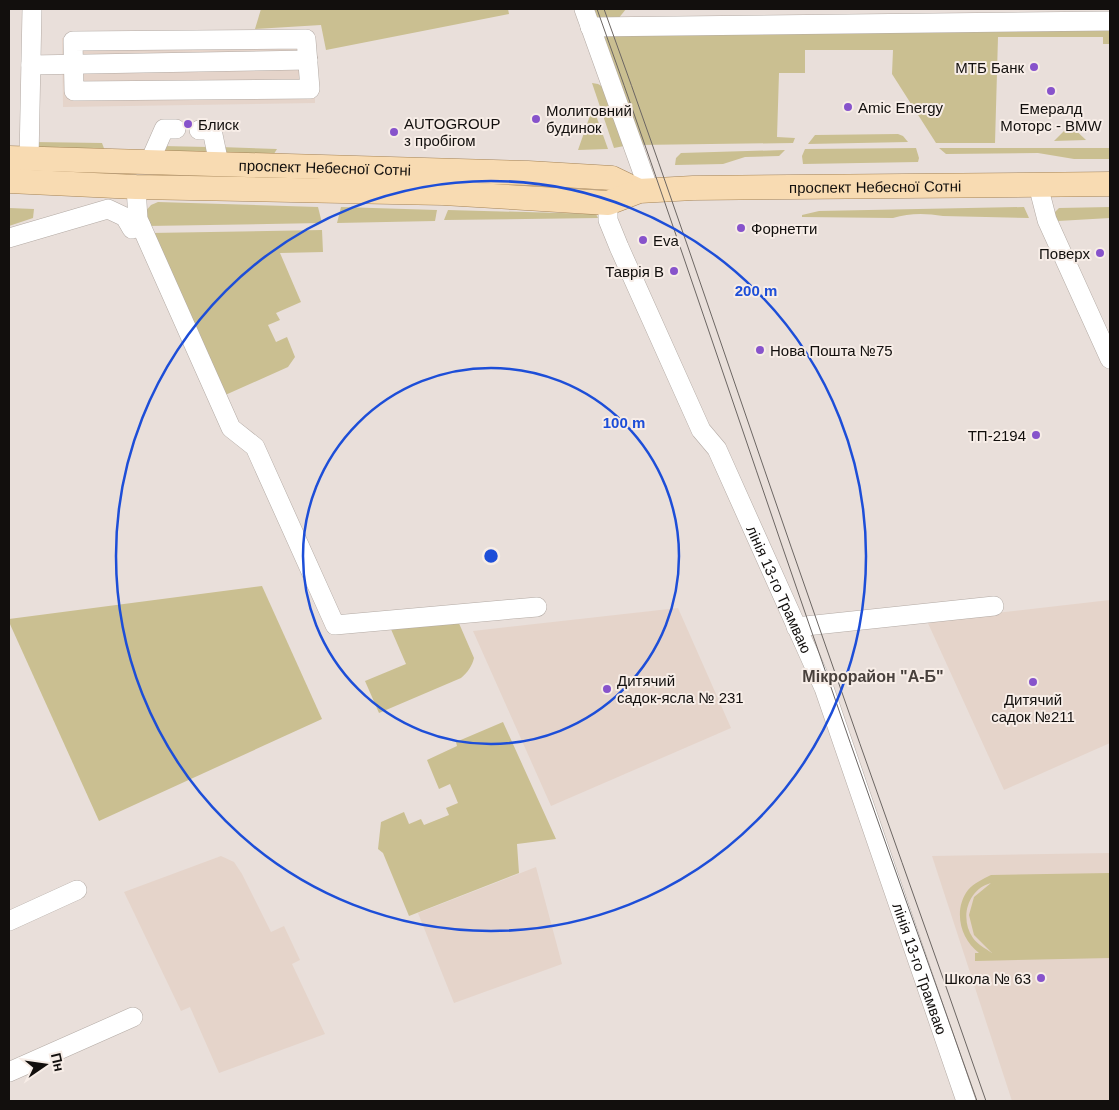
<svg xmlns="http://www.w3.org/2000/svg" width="1119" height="1110" font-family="Arial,sans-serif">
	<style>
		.built { fill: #e5d4ca }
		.green { fill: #cabf91; fill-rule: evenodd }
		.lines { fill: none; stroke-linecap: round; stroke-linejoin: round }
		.minor-casing { stroke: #b3aaa4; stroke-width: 20 }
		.major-casing { stroke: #a58457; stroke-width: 25 }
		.minor { stroke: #fff; stroke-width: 19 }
		.major { stroke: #f8dbb2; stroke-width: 24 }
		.tram { stroke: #6c6663; stroke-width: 1 }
		.ring { fill: none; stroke: #1d4ed8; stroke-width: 2.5 }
		.poi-dot { fill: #8753cb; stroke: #f7ede7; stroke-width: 2 }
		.labels { text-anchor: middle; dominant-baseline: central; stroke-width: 4; stroke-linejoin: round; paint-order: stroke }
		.poi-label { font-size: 15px; fill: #120f0d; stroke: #f7ede7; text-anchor: start }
		.street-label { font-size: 15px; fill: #120f0d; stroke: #f7ede7 }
		.neighbourhood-label { font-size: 16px; font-weight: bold; fill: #48403c; stroke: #f7ede7 }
		.centre { fill: #1d4ed8; stroke: #f7ede7; stroke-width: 2.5 }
		.ring-label { font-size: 15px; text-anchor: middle; font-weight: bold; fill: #1d4ed8; stroke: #f7ede7; stroke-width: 4; stroke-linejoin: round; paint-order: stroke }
	</style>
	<rect width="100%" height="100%" fill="#e9dfda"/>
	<!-- built -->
	<g class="built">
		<path d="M314,34L315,103L63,107L62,38Z"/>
		<path d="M1110,600V743L1004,790L927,621Z"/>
		<path d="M678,608L731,728L551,806L473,631Z"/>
		<path d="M1110,853V1101H1012L932,856Z"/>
		<path d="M221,856L234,862L242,874L271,932L284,926L300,960L292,964L325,1034L219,1073L190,1007L181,1011L124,892Z"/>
		<path d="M536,867L562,964L454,1003L418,913Z"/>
	</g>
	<!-- green -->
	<g class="green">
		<path d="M261,9H508L509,14L326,50L321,25L255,29Z"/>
		<path d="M589,9H626L618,19H603L591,15Z"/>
		<path d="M1110,30V44H1103V37H998L995,143H936L892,74L893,50H805V73H779L777,137L795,138L793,143L638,145L604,38L609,34Z"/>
		<path d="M592,83L598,84L603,87L624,146L614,148Z"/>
		<path d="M593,107L608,149L578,150Z"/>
		<path d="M1070,125L1086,140L1054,141Z"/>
		<path d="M898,134L903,136L908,142L808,144L815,135Z"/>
		<path d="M34,142L102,143L105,151L38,148Z"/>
		<path d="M162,146L208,147L206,151L202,154L160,152Z"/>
		<path d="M220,147L277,149L272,157L224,155Z"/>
		<path d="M916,148L919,158L918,162L803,164L802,156L805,149Z"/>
		<path d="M939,148H1110V159H1074L1038,153L946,154Z"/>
		<path d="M785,150L779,156L745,157L723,164L675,165L676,158L681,153Z"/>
		<path d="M158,202L318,207L322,223L147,226L144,213L151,205Z"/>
		<path d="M341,207L437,210L435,221L337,223Z"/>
		<path d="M1024,207L1029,218L943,216C925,213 909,213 893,218L802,217V215L819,211Z"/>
		<path d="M1110,207V218L1058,221L1054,219L1055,212L1059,208Z"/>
		<path d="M9,208L34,209L33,218L9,226Z"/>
		<path d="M448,210L596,214L598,218L444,220Z"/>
		<path d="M322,230L323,252L280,253L301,302L276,313L280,320L268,325L276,342L287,337L295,357L288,367L223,396L150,233Z"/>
		<path d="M262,586L322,719L99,821L9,622V619Z"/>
		<path d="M455,614L474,658C472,666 468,672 461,678L379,713L365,681L406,664L387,620Z"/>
		<path d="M503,722L556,839L517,844L519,873L409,916L383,853L378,849L381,822L404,812L409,824L421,819L424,825L449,815L446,808L458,803L450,784L439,789L427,760L457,746L456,742Z"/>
		<path d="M1110,873V958L975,961V953H979C960,939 953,910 968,890C974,883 983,879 991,875ZM991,883L974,897L969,915L974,935L992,953C985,948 978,945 973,938C959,918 968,889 991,883Z"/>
	</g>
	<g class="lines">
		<!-- minor casing -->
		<g class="minor-casing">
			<g id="minor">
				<path d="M584,9L649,190"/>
				<path d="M590,27L1110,21"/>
				<path d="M306,39L310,89L74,91L73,41Z"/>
				<path d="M31,65L308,60"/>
				<path d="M199,130H212L219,164"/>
				<path d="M29,159L32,9"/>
				<path d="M149,163L164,129H176"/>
				<path d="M1038,185L1047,220L1110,359"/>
				<path d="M136,187L138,219L231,428L255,447L335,625L537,607"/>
				<path id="s1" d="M608,203V220L619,247L701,430L717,449L824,688L966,1101"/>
				<path d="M9,238L108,209L125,217L132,229L141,226"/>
				<path d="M796,627L994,606"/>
				<path d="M9,921L77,890"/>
				<path d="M9,1072L133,1017"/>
			</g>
		</g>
		<!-- major casing -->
		<g class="major-casing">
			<g id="major">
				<path id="s2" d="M9,158L528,173L612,178L639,191"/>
				<path id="s3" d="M9,181L136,187L443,193L608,203L639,191L693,188L1110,184"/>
			</g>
		</g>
		<!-- minor -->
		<use href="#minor" class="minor"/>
		<!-- major -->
		<use href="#major" class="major"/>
		<!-- tram -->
		<g class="tram">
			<path d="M597,9C670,213 738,419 809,624C864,784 921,942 977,1101"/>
			<path d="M604,9C678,213 746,419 818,624C873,783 931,942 986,1101"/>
		</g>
	</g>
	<!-- distance rings -->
	<g class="ring">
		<circle cx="491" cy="556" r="188"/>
		<circle cx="491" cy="556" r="375"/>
	</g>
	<!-- markers -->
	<g class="poi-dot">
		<circle cx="1034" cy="67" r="5"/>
		<circle cx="1051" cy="91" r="5"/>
		<circle cx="848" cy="107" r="5"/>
		<circle cx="536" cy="119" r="5"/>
		<circle cx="188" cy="124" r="5"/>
		<circle cx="394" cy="132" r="5"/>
		<circle cx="741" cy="228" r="5"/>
		<circle cx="643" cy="240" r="5"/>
		<circle cx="1100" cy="253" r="5"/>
		<circle cx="674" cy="271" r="5"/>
		<circle cx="760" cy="350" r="5"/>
		<circle cx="1036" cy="435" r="5"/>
		<circle cx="1033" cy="682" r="5"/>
		<circle cx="607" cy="689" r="5"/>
		<circle cx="1041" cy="978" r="5"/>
	</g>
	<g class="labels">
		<!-- poi labels -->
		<g class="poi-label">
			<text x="1024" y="67" text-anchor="end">МТБ Банк</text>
			<text x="858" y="107">Amic Energy</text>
			<text x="1051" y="108" text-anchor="middle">Емералд<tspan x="1051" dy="17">Моторс - BMW</tspan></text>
			<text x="546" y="110">Молитовний<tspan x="546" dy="17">будинок</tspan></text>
			<text x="404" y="123">AUTOGROUP<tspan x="404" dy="17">з пробігом</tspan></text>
			<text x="198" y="124">Блиск</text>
			<text x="751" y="228">Форнетти</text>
			<text x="653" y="240">Eva</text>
			<text x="1090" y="253" text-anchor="end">Поверх</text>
			<text x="664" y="271" text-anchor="end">Таврія В</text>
			<text x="770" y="350">Нова Пошта №75</text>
			<text x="1026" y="435" text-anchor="end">ТП-2194</text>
			<text x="617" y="680">Дитячий<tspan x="617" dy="17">садок-ясла № 231</tspan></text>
			<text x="1033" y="699" text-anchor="middle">Дитячий<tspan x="1033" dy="17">садок №211</tspan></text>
			<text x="1031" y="978" text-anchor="end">Школа № 63</text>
		</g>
		<!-- street labels -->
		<g class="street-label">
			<text stroke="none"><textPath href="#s2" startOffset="316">проспект Небесної Сотні</textPath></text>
			<text stroke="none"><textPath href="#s3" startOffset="869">проспект Небесної Сотні</textPath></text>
			<text stroke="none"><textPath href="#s1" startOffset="425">лінія 13-го Трамваю</textPath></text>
			<text stroke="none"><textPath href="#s1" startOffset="830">лінія 13-го Трамваю</textPath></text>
		</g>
		<!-- neighbourhood labels -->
		<g class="neighbourhood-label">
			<text x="873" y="676">Мікрорайон "А-Б"</text>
		</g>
	</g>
	<circle cx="491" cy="556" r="8" class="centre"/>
	<g class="ring-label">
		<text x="756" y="296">200 m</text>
		<text x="624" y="428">100 m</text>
	</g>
	<!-- border -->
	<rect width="1119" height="1110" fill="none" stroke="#120f0d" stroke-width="20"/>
	<!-- north arrow -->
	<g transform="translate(45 1065) rotate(77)" stroke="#f7ede7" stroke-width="4" paint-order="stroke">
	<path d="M0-4L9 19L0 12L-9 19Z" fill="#120f0d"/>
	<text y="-8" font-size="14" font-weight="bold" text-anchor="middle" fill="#120f0d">Пн</text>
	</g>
</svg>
